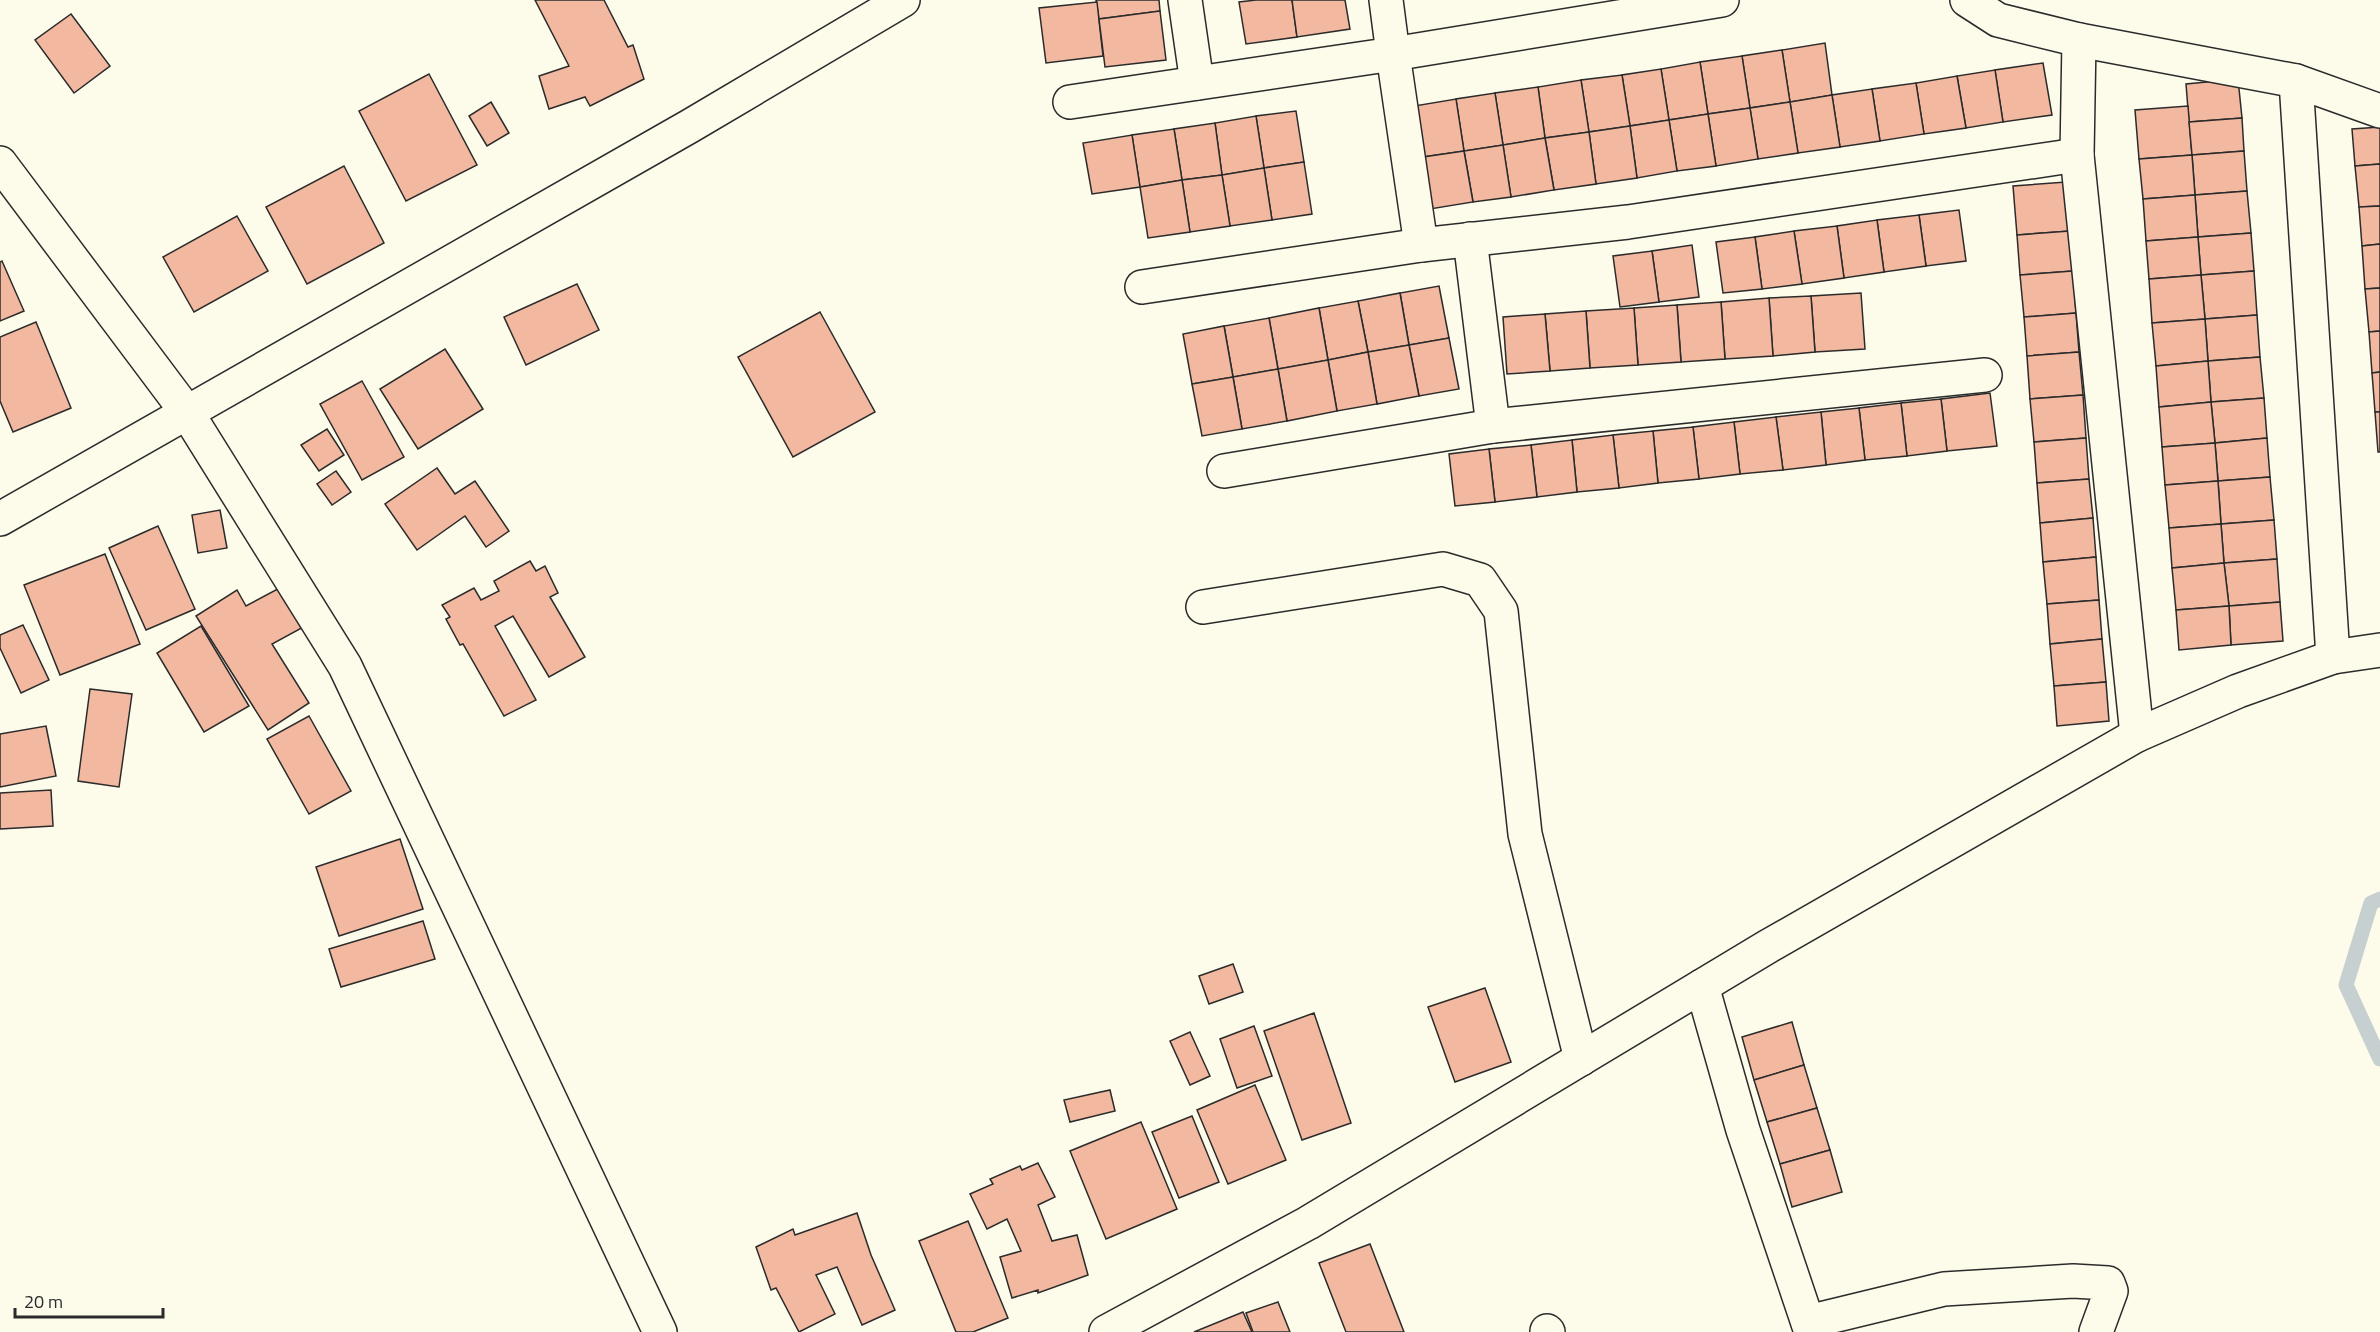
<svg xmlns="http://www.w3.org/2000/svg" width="2380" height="1332" font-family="'Titillium Web',sans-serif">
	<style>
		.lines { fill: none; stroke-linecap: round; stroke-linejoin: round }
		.stream { stroke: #c7d0d0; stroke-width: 15 }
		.building { fill: #f2b8a0; stroke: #2b2b2b; stroke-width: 1.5 }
		.minor-casing { stroke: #2b2b2b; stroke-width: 36 }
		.minor { stroke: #fdfbea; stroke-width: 33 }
	</style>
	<rect width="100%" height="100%" fill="#fdfbea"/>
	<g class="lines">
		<!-- stream -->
		<path class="stream" d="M2380,899L2371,903L2346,985L2380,1059"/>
	</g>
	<!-- building -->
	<g class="building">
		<path d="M535,0H604L628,47L633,45L644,79L590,106L585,97L549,109L539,76L569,66Z"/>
		<path d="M1096,0H1159L1160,11L1099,19Z"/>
		<path d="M1256,0H1292L1297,37L1246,44L1239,2Z"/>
		<path d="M1292,0H1345L1350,29L1297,37Z"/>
		<path d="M1097,2L1103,56L1046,63L1039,8Z"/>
		<path d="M1160,11L1166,60L1105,67L1099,19Z"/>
		<path d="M71,14L110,66L74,93L35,40Z"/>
		<path d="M1825,43L1832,95L1790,102L1782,50Z"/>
		<path d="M1782,50L1790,102L1750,108L1742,56Z"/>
		<path d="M1742,56L1750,108L1708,114L1700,62Z"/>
		<path d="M1700,62L1708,114L1669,120L1661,69Z"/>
		<path d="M2043,63L2052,115L2003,122L1995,70Z"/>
		<path d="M1661,69L1669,120L1630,126L1622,75Z"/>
		<path d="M1995,70L2003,122L1966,128L1957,76Z"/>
		<path d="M429,74L477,165L406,201L359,111Z"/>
		<path d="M1622,75L1630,126L1589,132L1581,80Z"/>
		<path d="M1957,76L1966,128L1924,134L1916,83Z"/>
		<path d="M2238,79L2242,118L2189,122L2186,84Z"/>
		<path d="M1581,80L1589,132L1545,138L1538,87Z"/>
		<path d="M1916,83L1924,134L1880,141L1872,89Z"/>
		<path d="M1538,87L1545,138L1503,145L1495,93Z"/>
		<path d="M1872,89L1880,141L1840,147L1832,95Z"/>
		<path d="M1495,93L1503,145L1464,151L1456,99Z"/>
		<path d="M1832,95L1840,147L1798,153L1790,102Z"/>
		<path d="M1456,99L1464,151L1423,157L1414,106Z"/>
		<path d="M491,102L509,133L487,146L469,116Z"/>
		<path d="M1790,102L1798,153L1758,159L1750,108Z"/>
		<path d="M2188,106L2192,155L2139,159L2135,110Z"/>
		<path d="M1750,108L1758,159L1716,166L1708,114Z"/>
		<path d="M1296,111L1304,162L1264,168L1256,116Z"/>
		<path d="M1708,114L1716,166L1677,171L1669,120Z"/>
		<path d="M1256,116L1264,168L1222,175L1215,123Z"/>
		<path d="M2242,118L2244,151L2192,155L2189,122Z"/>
		<path d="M1669,120L1677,171L1637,178L1630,126Z"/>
		<path d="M1215,123L1222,175L1182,180L1174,129Z"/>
		<path d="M1630,126L1637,178L1596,184L1589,132Z"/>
		<path d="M2380,127V164L2355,166L2352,129Z"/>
		<path d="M1174,129L1182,180L1140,187L1132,135Z"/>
		<path d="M1589,132L1596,184L1554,190L1545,138Z"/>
		<path d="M1132,135L1140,187L1092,194L1083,143Z"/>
		<path d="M1545,138L1554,190L1511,197L1503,145Z"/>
		<path d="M1503,145L1511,197L1473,202L1464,151Z"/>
		<path d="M1464,151L1473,202L1430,209L1423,157Z"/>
		<path d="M2244,151L2247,191L2195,195L2192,155Z"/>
		<path d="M2192,155L2195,195L2143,199L2139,159Z"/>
		<path d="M1304,162L1312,214L1272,220L1264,168Z"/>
		<path d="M2380,164V206L2359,207L2355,166Z"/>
		<path d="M344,166L384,243L307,284L266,207Z"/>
		<path d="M1264,168L1272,220L1230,226L1222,175Z"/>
		<path d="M1222,175L1230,226L1190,232L1182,180Z"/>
		<path d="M1182,180L1190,232L1148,238L1140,187Z"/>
		<path d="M2066,182L2070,231L2017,235L2013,186Z"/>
		<path d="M2247,191L2251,233L2198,237L2195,195Z"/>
		<path d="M2195,195L2198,237L2146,241L2143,199Z"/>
		<path d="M2380,206V244L2362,246L2359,207Z"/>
		<path d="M1959,210L1966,261L1926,266L1919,215Z"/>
		<path d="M1919,215L1926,266L1884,272L1877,220Z"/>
		<path d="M237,216L268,271L194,312L163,257Z"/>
		<path d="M1877,220L1884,272L1844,278L1837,226Z"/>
		<path d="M1837,226L1844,278L1802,284L1794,231Z"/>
		<path d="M1794,231L1802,284L1762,289L1755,237Z"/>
		<path d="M2070,231L2073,271L2020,275L2017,235Z"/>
		<path d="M2251,233L2254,271L2201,275L2198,237Z"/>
		<path d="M1755,237L1762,289L1723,293L1716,242Z"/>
		<path d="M2198,237L2201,275L2149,279L2146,241Z"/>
		<path d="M2380,244V288L2365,289L2362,246Z"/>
		<path d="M1692,245L1699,297L1659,302L1652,251Z"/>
		<path d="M1652,251L1659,302L1620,307L1613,256Z"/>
		<path d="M2,261L24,311L0,321V262Z"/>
		<path d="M2073,271L2076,313L2024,317L2020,275Z"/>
		<path d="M2254,271L2257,315L2205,319L2201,275Z"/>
		<path d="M2201,275L2205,319L2152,323L2149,279Z"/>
		<path d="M577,284L599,330L526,365L504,317Z"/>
		<path d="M1439,286L1449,338L1409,345L1400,293Z"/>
		<path d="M2380,288V331L2369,332L2365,289Z"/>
		<path d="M1400,293L1409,345L1368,352L1358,301Z"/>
		<path d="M1861,293L1865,349L1815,352L1811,296Z"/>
		<path d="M1811,296L1815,352L1773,356L1769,298Z"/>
		<path d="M1769,298L1773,356L1725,359L1721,302Z"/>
		<path d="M1358,301L1368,352L1328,360L1319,308Z"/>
		<path d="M1721,302L1725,359L1681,362L1677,305Z"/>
		<path d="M1677,305L1681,362L1638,365L1634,308Z"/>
		<path d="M1319,308L1328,360L1278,369L1269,318Z"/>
		<path d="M1634,308L1638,365L1590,368L1586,311Z"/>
		<path d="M1586,311L1590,368L1550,371L1545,314Z"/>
		<path d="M820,312L875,412L793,457L738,357Z"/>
		<path d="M2076,313L2079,352L2027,356L2024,317Z"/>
		<path d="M1545,314L1550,371L1507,374L1503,317Z"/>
		<path d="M2257,315L2260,357L2208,361L2205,319Z"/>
		<path d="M1269,318L1278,369L1233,377L1224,326Z"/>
		<path d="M2205,319L2208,361L2156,366L2152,323Z"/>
		<path d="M36,322L71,408L13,432L0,401V337Z"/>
		<path d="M1224,326L1233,377L1192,384L1183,334Z"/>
		<path d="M2380,331V372L2372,373L2369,332Z"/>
		<path d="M1449,338L1459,389L1419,396L1409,345Z"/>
		<path d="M1409,345L1419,396L1377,404L1368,352Z"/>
		<path d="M445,349L483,409L418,449L380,389Z"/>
		<path d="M1368,352L1377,404L1337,411L1328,360Z"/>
		<path d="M2079,352L2083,395L2030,399L2027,356Z"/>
		<path d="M2260,357L2264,398L2211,402L2208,361Z"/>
		<path d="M1328,360L1337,411L1287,421L1278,369Z"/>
		<path d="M2208,361L2211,402L2159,407L2156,366Z"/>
		<path d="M1278,369L1287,421L1242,429L1233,377Z"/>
		<path d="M2380,372V412H2375L2372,373Z"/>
		<path d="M1233,377L1242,429L1202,436L1192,384Z"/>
		<path d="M362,381L404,457L362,480L320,404Z"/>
		<path d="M1990,393L1997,446L1947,451L1941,399Z"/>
		<path d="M2083,395L2086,438L2034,442L2030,399Z"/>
		<path d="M2264,398L2267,438L2215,443L2211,402Z"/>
		<path d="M1941,399L1947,451L1907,456L1901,403Z"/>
		<path d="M2211,402L2215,443L2162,447L2159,407Z"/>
		<path d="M1901,403L1907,456L1865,460L1859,408Z"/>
		<path d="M1859,408L1865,460L1826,465L1821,412Z"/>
		<path d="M1821,412L1826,465L1783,470L1776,417Z"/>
		<path d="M2375,412H2380V452H2378Z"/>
		<path d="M1776,417L1783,470L1740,474L1734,422Z"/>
		<path d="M1734,422L1740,474L1699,479L1693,427Z"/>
		<path d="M1693,427L1699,479L1658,483L1653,431Z"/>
		<path d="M327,429L344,455L319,471L301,445Z"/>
		<path d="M1653,431L1658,483L1619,488L1613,435Z"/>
		<path d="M1613,435L1619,488L1577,492L1572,440Z"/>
		<path d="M2086,438L2089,479L2037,483L2034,442Z"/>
		<path d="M2267,438L2270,477L2218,481L2215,443Z"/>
		<path d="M1572,440L1577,492L1537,497L1531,445Z"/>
		<path d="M2215,443L2218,481L2165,485L2162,447Z"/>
		<path d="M1531,445L1537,497L1495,502L1489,449Z"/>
		<path d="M1489,449L1495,502L1455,506L1449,454Z"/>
		<path d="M437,468L455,494L475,481L509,531L486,547L465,516L417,550L385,504Z"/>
		<path d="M336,471L351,492L332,505L317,484Z"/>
		<path d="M2270,477L2274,520L2221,524L2218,481Z"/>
		<path d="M2089,479L2093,518L2040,523L2037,483Z"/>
		<path d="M2218,481L2221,524L2169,528L2165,485Z"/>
		<path d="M220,510L227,548L198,553L192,515Z"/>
		<path d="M2093,518L2096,557L2043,562L2040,523Z"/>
		<path d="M2274,520L2277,559L2224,563L2221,524Z"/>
		<path d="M2221,524L2224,563L2172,568L2169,528Z"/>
		<path d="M158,526L195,609L146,630L109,548Z"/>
		<path d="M105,554L140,644L60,675L24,585Z"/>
		<path d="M2096,557L2099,600L2047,604L2043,562Z"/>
		<path d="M2277,559L2280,602L2229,606L2224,563Z"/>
		<path d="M530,561L536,571L545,566L558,593L550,597L585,657L549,677L513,616L495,626L536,700L504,716L463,644L460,645L446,619L450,617L442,605L474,588L481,600L499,591L494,581Z"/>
		<path d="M2224,563L2229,606L2176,610L2172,568Z"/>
		<path d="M287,584L309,624L272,644L309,703L268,730L196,616L237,590L246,606Z"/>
		<path d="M2099,600L2102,639L2050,644L2047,604Z"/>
		<path d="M2280,602L2283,641L2231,645L2229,606Z"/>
		<path d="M2229,606L2231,645L2179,650L2176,610Z"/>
		<path d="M23,625L49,680L21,693L0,648V635Z"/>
		<path d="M201,626L249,706L204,732L157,653Z"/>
		<path d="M2102,639L2106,682L2054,686L2050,644Z"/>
		<path d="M2106,682L2109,721L2057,726L2054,686Z"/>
		<path d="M90,689L132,694L119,787L78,781Z"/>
		<path d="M309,716L351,791L309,814L267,739Z"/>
		<path d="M46,726L56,776L0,787V734Z"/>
		<path d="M51,790L53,826L0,829V793Z"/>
		<path d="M400,839L423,909L339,936L316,867Z"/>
		<path d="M423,921L435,959L341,987L329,949Z"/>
		<path d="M1233,964L1243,992L1209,1004L1199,976Z"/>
		<path d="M1485,988L1511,1062L1455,1082L1428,1007Z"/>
		<path d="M1314,1013L1351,1123L1302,1140L1264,1031Z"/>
		<path d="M1792,1022L1804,1065L1754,1080L1742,1037Z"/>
		<path d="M1254,1026L1272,1076L1237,1088L1220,1039Z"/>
		<path d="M1190,1032L1210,1076L1190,1085L1170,1041Z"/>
		<path d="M1804,1065L1817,1108L1767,1122L1754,1080Z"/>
		<path d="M1255,1085L1286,1160L1228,1184L1197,1110Z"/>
		<path d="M1110,1090L1115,1111L1070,1122L1064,1100Z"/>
		<path d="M1817,1108L1830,1150L1780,1164L1767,1122Z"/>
		<path d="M1192,1116L1219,1182L1179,1198L1152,1132Z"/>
		<path d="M1141,1122L1177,1209L1106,1239L1070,1151Z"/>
		<path d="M1830,1150L1842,1192L1792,1207L1780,1164Z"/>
		<path d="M1038,1163L1055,1197L1038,1205L1052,1241L1077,1235L1088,1275L1038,1293V1290L1012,1298L1000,1257L1021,1251L1007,1219L987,1229L970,1194L993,1184L990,1179L1020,1166L1022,1170Z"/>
		<path d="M857,1213L871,1255L895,1310L862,1325L837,1267L816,1275L835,1314L799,1332L776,1288L771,1290L756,1247L793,1229L795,1235Z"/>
		<path d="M968,1221L1008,1318L973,1332H956L919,1241Z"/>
		<path d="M1370,1244L1404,1332H1346L1319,1263Z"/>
		<path d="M1278,1302L1290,1332H1253L1246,1313Z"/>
		<path d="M1243,1312L1252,1332H1194Z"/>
	</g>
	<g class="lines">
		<!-- minor casing -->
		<g class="minor-casing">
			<g id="minor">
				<path d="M1185,0L1197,83"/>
				<path d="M1722,0L1393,54L1421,245L1628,222L2077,155"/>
				<path d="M1967,0L1998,20L2079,40L2296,81L2380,111"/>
				<path d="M2079,40L2077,155L2137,735L2238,691L2333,657L2380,650"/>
				<path d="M2296,81L2333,657"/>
				<path d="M1070,102L1393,54L1386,0"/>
				<path d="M0,163L186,411L345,666L660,1332"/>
				<path d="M1470,239L1493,426L1985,375"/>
				<path d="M1142,287L1421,245"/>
				<path d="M1224,471L1493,426"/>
				<path d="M0,519L690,126L903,0"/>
				<path d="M1203,607L1443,569L1480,580L1501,611L1525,834L1581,1059"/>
				<path d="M1702,986L1743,1130L1811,1332"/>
				<path d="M1808,1322L1944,1289L2073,1281L2108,1283L2111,1291L2096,1332"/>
				<path d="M1547,1331L1548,1332"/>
				<path d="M1106,1332L1308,1223L1767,947L2137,735"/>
			</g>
		</g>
		<!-- minor -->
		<use href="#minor" class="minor"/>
	</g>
	<!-- scale -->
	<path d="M15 1308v9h148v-9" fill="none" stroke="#2b2b2b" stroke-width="3"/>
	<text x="24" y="1308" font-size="18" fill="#2b2b2b" stroke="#fdfbea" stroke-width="4.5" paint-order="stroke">20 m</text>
</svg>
